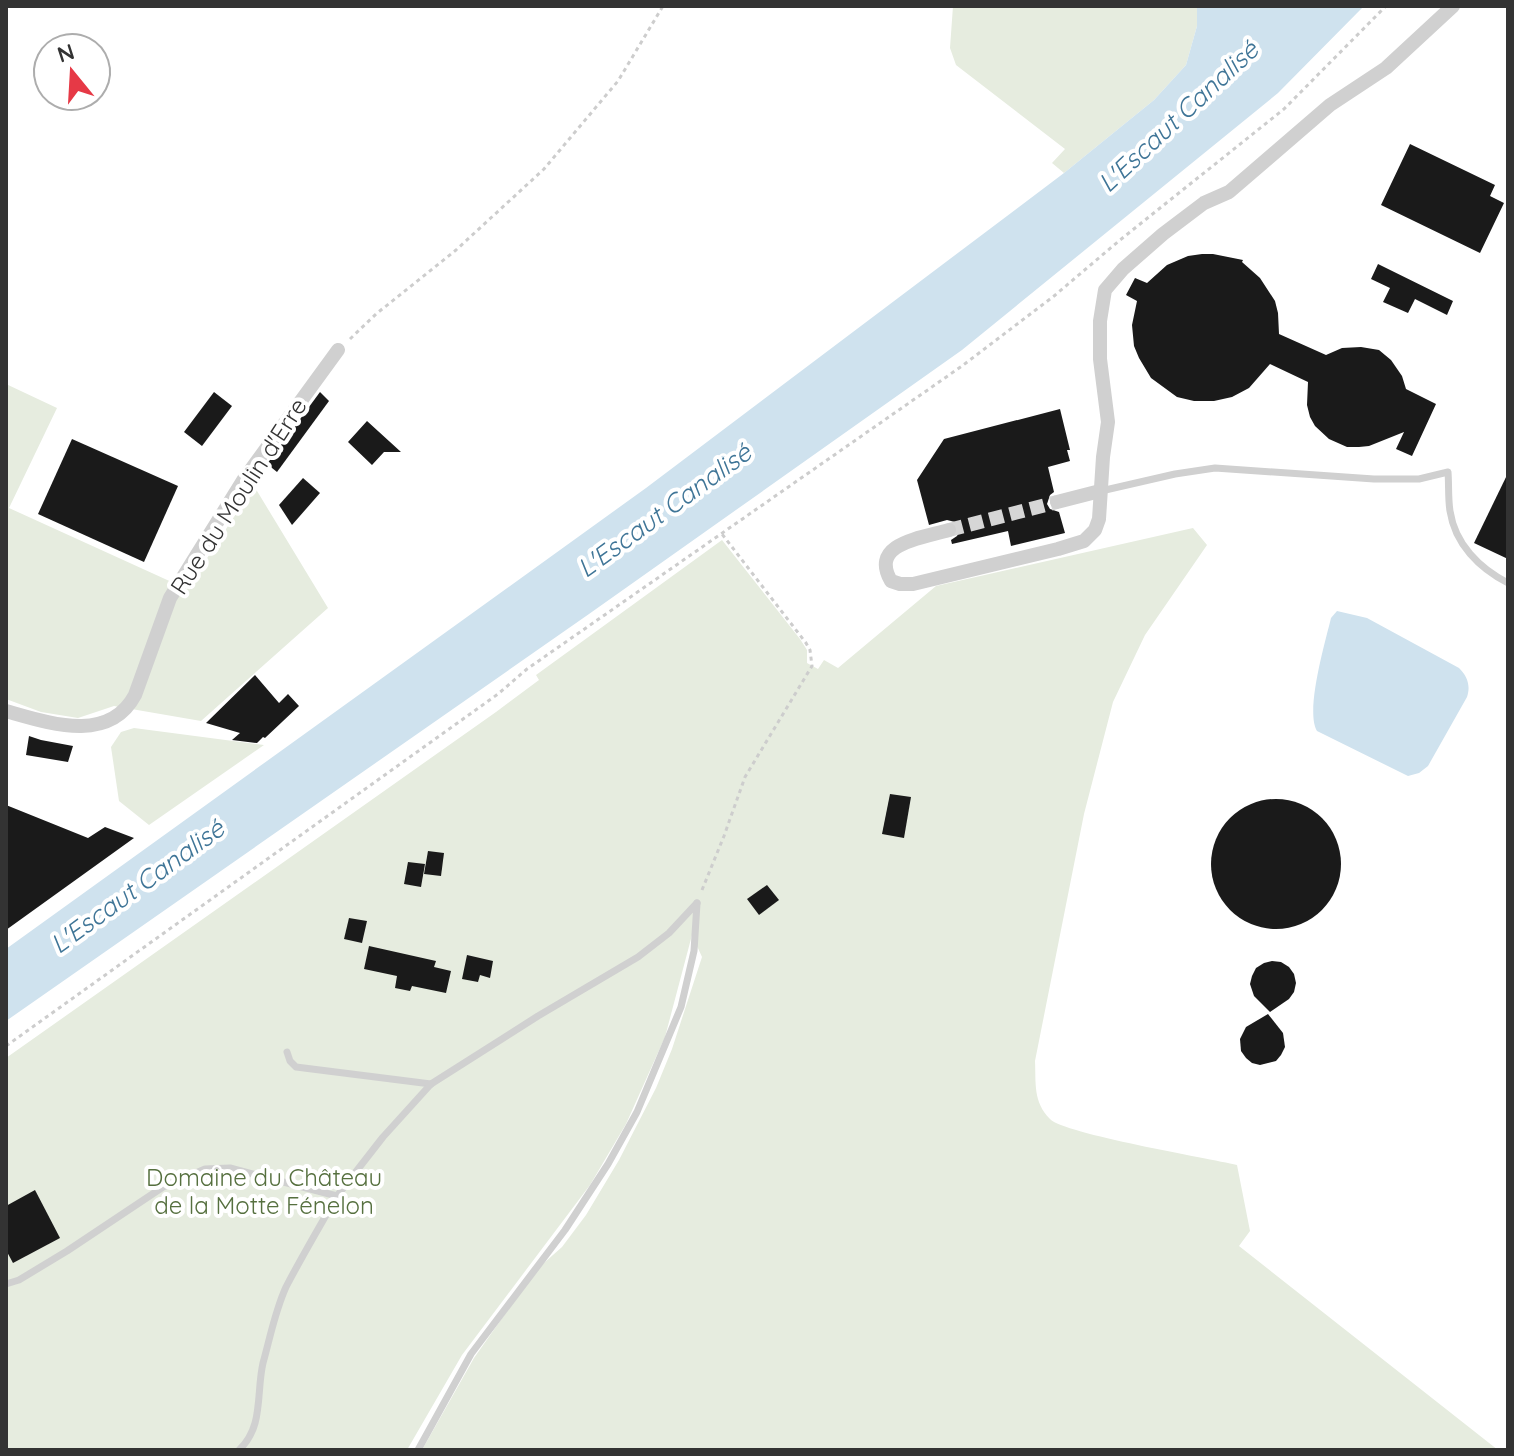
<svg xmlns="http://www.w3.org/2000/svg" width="1514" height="1456" font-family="Quicksand,sans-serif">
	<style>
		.green { fill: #e6ecdf }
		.water { fill: #cfe2ee }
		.building { fill: #1a1a1a }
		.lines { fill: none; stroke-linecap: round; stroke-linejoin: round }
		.street-tunnel { stroke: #d6d6d6; stroke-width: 14; stroke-dasharray: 14 7; stroke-linecap: butt }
		.path { stroke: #cdcdcd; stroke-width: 3; stroke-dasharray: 4 4; stroke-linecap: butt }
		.lane { stroke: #d0d0d0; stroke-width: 7 }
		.street { stroke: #d0d0d0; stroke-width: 14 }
		.labels { text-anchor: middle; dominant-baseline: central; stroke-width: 8; stroke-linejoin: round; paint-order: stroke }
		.street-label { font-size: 24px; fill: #333; stroke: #fff }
		.park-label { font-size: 24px; fill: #56703f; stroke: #fff }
		.water-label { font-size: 26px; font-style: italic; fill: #3f7597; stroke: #fff }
	</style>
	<rect width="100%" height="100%" fill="#fff"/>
	<!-- green -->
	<g class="green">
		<path d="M953,6H1197V26L1186,65L1154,100L1064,173L1052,163L1065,149L956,65L950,48Z"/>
		<path d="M6,384L57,408L9,508L187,589L254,486L328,608L201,721L114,706L78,718L41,712L6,699Z"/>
		<path d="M1193,528L1207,545L1145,635L1113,702L1084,814L1035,1061C1036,1083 1033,1102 1050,1119C1064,1134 1208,1158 1237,1165L1250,1231L1239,1246L1498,1450H422L474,1358L536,1270L562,1247L586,1215L619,1160L656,1088L672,1049L702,957L692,935L665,1037L626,1124L590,1185L462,1355L407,1450H6V1058L496,712L539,680L536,675L722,540L800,639L807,650V663L818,669L824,660L838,668L936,586Z"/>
		<path d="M134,728L264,745L149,825L119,801L111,747L121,732Z"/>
	</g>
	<!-- water -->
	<g class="water">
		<path d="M1197,6H1364L1278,93L962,350L589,614L6,1021V949L646,488L1064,173L1154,100L1186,65L1197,26Z"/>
		<path d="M1337,611L1367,618L1459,668C1467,676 1471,685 1467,697L1428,766L1419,773L1408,776L1317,731C1305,711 1325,643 1331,618Z"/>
	</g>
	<!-- building -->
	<g class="building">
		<path d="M1410,144L1495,185L1490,196L1504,203L1480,253L1381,205Z"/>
		<path d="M1202,254H1213L1243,260L1242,262L1260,278L1275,301L1278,313L1279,334L1326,355L1342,348L1361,347L1379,350L1391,360L1402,376L1406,389L1436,404L1412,456L1396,449L1404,432L1369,446L1359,447H1347L1329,439L1315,426L1310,417L1307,405L1308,382L1270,364L1249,388L1232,397L1214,401H1194L1177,397L1151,378L1139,358L1134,346L1132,325L1137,301L1126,295L1135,278L1147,283L1167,265L1188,256Z"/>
		<path d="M1378,264L1453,301L1447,315L1415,299L1408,313L1383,302L1390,288L1371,279Z"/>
		<path d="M214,392L232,406L202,446L184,432Z"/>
		<path d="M320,392L329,401L277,472L267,464Z"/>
		<path d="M1060,409L1070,450H1067L1070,461L1048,467L1054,492L1050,495L1047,504L1050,509L1059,512L1065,533L1011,546L1008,531L952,544L951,540L957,536L959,532L955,522L947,520L929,525L917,480L944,439Z"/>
		<path d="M367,421L401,452H384L372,465L348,442Z"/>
		<path d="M72,439L178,486L144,562L38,514Z"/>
		<path d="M1508,473V559L1474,543Z"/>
		<path d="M303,478L320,493L292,525L279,505Z"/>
		<path d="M255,675L279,703L288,694L299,706L265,738L263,737L257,743L232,740L240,733L206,723Z"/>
		<path d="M29,736L41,740L73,746L68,762L26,755Z"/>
		<path d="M890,794L911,797L904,838L882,834Z"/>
		<circle cx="1276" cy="864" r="65"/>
		<path d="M6,805L88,838L105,827L134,838L6,930Z"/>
		<path d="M428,851L444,853L441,876L424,874Z"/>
		<path d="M408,862L425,864L421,887L404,884Z"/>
		<path d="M767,885L779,900L759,915L747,899Z"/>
		<path d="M349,918L367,921L362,943L344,939Z"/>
		<path d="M369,946L436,961L434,967L451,971L446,993L412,986L410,991L395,988L397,976L364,969Z"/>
		<path d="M467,955L493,961L490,978L480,975L478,982L462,979Z"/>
		<path d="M1272,961L1281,962L1289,967L1294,974L1296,983L1294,992L1289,999L1270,1012L1254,996L1250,984L1252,976L1256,968L1264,963Z"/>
		<path d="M1268,1014L1283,1033L1285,1047L1281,1055L1276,1061L1260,1065L1252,1063L1246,1058L1241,1051L1240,1039L1246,1027Z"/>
		<path d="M35,1190L60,1238L13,1263L6,1250V1206Z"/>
	</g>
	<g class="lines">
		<!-- street-tunnel -->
		<path class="street-tunnel" d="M949,530L1057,502"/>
		<!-- path -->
		<g class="path">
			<path d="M350,339L376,314L456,250L544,169L618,81L663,6"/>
			<path d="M702,890L724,836L745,777L812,666L810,650L806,643L722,534"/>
			<path d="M6,1046L498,694L527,669L962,366L1054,296L1120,240L1284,109L1386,6"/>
		</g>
		<!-- lane -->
		<g class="lane">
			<path d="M1101,491L1175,474L1215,468L1374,479H1419L1448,472C1449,485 1448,499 1450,511C1455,544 1479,568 1508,583"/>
			<path d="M287,1052L290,1061L296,1067L431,1084"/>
			<path d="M337,1196L383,1137L431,1084L538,1016L638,957L669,933L697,903"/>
			<path d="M6,1284L19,1280L67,1251L163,1187L205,1169L230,1168L337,1196C320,1226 302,1256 286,1287C275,1311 270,1338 263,1363C256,1393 264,1427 239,1450"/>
			<path d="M418,1450L471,1354L565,1230L608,1164L637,1112L681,1007L694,951L697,903"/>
		</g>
		<!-- street -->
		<g class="street">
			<path d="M1057,502L1100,491"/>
			<path d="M949,530C922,538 869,543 891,581L900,584H913L1058,549L1084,541L1095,530L1099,519L1103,457L1108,422L1100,359V321L1105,290L1123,269L1163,234L1204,203L1229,192L1330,105L1386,68L1453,6"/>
			<path d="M6,711C49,723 109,744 135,695L170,598L244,479L338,350"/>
		</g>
	</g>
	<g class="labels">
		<!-- street labels -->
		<g class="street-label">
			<text transform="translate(238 496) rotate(-57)">Rue du Moulin d'Erre</text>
		</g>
		<!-- park labels -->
		<g class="park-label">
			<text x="264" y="1177">Domaine du Château<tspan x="264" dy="28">de la Motte Fénelon</tspan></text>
		</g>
		<!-- water labels -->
		<g class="water-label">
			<text transform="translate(1178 116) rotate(-43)">L'Escaut Canalisé</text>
			<text transform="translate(664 510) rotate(-36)">L'Escaut Canalisé</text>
			<text transform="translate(137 886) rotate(-36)">L'Escaut Canalisé</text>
		</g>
	</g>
	<!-- border -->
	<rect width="1514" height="1456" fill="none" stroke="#333333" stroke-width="16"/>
	<!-- north arrow -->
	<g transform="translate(72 72) rotate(342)"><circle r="38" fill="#ffffff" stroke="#adadad" stroke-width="2"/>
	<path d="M0-6L14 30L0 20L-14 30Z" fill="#e63946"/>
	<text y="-12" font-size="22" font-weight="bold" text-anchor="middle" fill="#333333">N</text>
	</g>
</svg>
